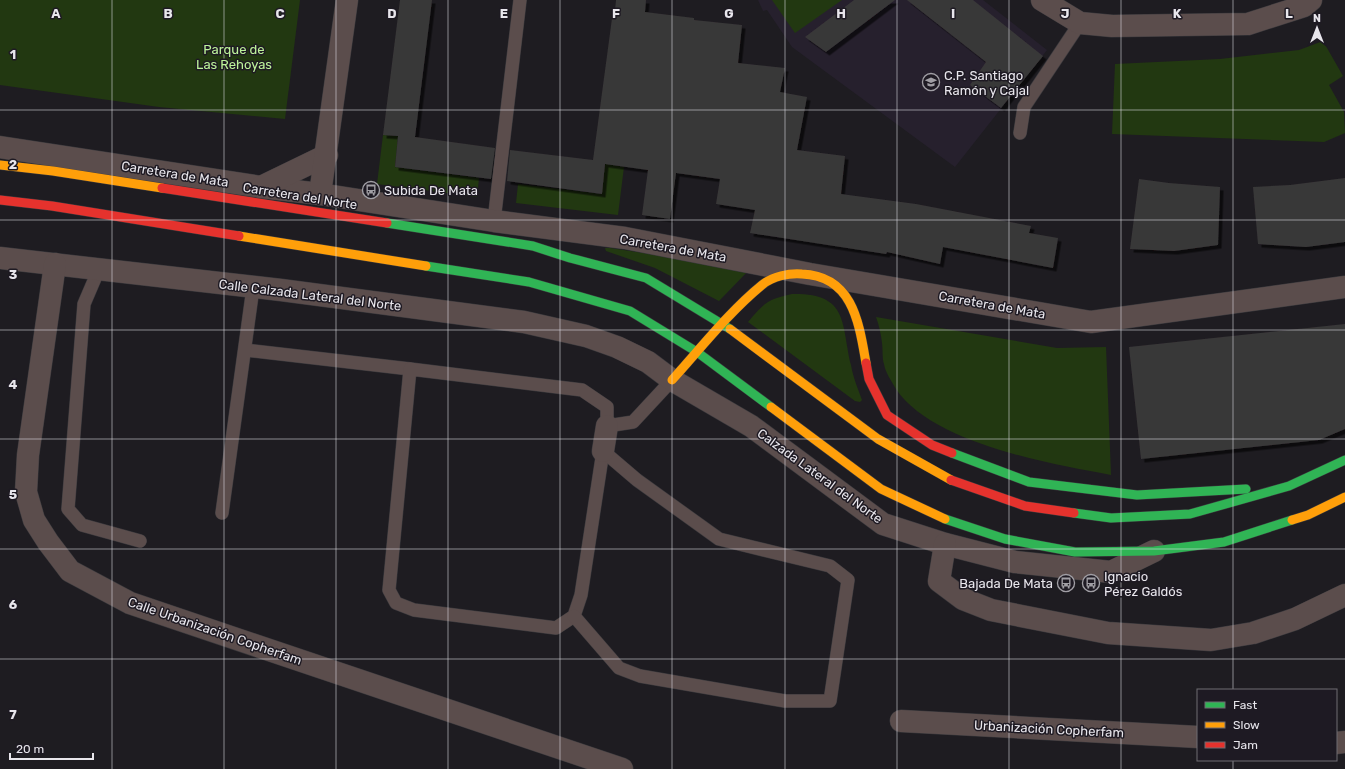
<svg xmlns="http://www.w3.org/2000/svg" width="1345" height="769" font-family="Rubik,sans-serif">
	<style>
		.built { fill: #26202d }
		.green { fill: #223811 }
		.building { fill: #393738; filter: url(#shadow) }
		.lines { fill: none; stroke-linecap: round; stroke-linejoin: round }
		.lane-casing { stroke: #3a393d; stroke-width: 14 }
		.street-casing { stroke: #3a393d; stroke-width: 23 }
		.fast-casing { stroke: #3a393d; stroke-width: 10 }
		.slow-casing { stroke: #3a393d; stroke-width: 10 }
		.jam-casing { stroke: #3a393d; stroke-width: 10 }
		.lane { stroke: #5b4d4c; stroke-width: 13 }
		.street { stroke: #5b4d4c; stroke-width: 22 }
		.fast { stroke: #30b455; stroke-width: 9 }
		.slow { stroke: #ff9f0a; stroke-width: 9 }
		.jam { stroke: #e5322d; stroke-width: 9 }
		.grid { fill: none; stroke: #e8e6ec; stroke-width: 1; stroke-opacity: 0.55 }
		.labels { text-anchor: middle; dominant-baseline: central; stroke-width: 3; stroke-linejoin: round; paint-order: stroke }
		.park-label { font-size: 13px; fill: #bdf39a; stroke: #1e1a23 }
		.poi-label { font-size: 13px; fill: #e8e6ec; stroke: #1e1a23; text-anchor: start }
		.street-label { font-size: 13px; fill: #e8e6ec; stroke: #1e1a23 }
		.grid-label { font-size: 13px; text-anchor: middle; font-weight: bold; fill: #e8e6ec; stroke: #1e1a23; stroke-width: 3; stroke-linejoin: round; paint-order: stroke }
	</style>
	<defs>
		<filter id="shadow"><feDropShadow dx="3.5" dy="3.5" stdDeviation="0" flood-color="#0009"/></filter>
	</defs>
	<rect width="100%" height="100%" fill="#1e1c21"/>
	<!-- built -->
	<path class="built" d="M758,0H983L1047,50L955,167L792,47L767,10L763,11Z"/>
	<!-- green -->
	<g class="green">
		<path d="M0,0H300L285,119L159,107L0,85Z"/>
		<path d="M772,0H842L795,33Z"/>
		<path d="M1323,41L1343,76L1329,85L1344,112L1345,133L1324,142L1112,134L1115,64L1220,59L1299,50Z"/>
		<path d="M383,135L398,136L395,167L479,178L477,197L377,184Z"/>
		<path d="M605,164L624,167L618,215L516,203L518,184L601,194Z"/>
		<path d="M605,248H610L750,269L719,301L655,268L606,251Z"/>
		<path d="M792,294C849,293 841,323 851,365C853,377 858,389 862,400L860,402L855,401L748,322C764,303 768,299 792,294Z"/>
		<path d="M876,317L1057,348L1106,347L1111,475C1050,464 932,443 896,389C892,382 885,372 884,364C882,358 883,350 882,343C881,334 879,325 876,317Z"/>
	</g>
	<!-- building -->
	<g class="building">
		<path d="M400,0H432L415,137L495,148L491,179L395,167L398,136L383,135Z"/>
		<path d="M616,0H646L645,12L694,18V20L742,25L738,63L785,68L780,92L807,97L797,150L845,156L841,194L916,204L1031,226L1029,233L1058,238L1053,268L943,247L940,264L887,252L886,254L750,233L755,210L716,204L720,179L676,173L670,219L642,215L648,170L605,164L602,194L507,181L510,150L593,160L613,11H615Z"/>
		<path d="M854,0H895L826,52L805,37Z"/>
		<path d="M907,0H973L1043,56L1001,108L970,85L986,62Z"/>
		<path d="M1345,178V242L1306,247L1258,244L1253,187L1290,185Z"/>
		<path d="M1139,179L1169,183L1220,187L1218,245L1174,251L1130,249Z"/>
		<path d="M1345,324V429L1319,440L1141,459L1129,347Z"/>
	</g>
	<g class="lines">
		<!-- lane casing -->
		<g class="lane-casing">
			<g id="lane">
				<path d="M1020,133L1024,107L1080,23"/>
				<path d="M494,221L520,0"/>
				<path d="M99,269L84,304L68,509L82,525L140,541"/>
				<path d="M245,350L410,369"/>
				<path d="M603,451L581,595L574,616L556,628L414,610L396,603L389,590L410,369L582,390L607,407V426L633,422L672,380"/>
				<path d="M222,513L253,288"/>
				<path d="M574,616L619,668L640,676L785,701H830L848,580L830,566L719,539L637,480L603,451"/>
			</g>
		</g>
		<!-- street casing -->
		<g class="street-casing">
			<g id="street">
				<path d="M1042,0L1080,23L1112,26L1248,24L1304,6L1311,0"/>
				<path d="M0,147L261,187L320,194L494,221L625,238L810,274L1091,322L1345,287"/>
				<path d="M261,187L327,155"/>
				<path d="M320,194L347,0"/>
				<path d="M0,258L281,290L524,322L586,336L617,347L648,362L672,380L751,426L883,524L945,544L1015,562L1111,572L1154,551"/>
				<path d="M55,264L28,455L26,492L34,520L48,542L70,571L130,603L622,769"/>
				<path d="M603,451L607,426"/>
				<path d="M945,544L939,581L963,599L991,610L1108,633L1211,640L1253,633L1295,619L1345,595"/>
				<path d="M901,721L1198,737"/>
				<path d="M1336,743L1345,742"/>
			</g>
		</g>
		<!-- fast casing -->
		<g class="fast-casing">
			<g id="fast">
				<path d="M387,223L533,246L570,258L646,278L730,329"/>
				<path d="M426,266L529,282L630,311L697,352L771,407"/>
				<path d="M952,453L1029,482L1137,495L1246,489"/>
				<path d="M1074,513L1111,518L1190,514L1289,486L1345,460"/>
				<path d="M945,519L1005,539L1075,552L1154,551L1224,542L1292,520"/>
			</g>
		</g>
		<!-- slow casing -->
		<g class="slow-casing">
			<g id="slow">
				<path d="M0,165L53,171L162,188"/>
				<path d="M239,236L426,266"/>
				<path d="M730,329L878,439L951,480"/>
				<path d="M672,380C700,349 730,311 762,285C773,276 789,273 802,274C853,276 859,323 866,363"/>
				<path d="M771,407L881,489L945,519"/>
				<path d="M1292,520L1308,515L1345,497"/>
			</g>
		</g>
		<!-- jam casing -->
		<g class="jam-casing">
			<g id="jam">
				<path d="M162,188L387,223"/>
				<path d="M0,200L52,206L239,236"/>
				<path d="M866,363L869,379L887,415L932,445L952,453"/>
				<path d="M951,480L1025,506L1074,513"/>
			</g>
		</g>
		<!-- lane -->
		<use href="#lane" class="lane"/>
		<!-- street -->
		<use href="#street" class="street"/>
		<!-- fast -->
		<use href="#fast" class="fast"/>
		<!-- slow -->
		<use href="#slow" class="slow"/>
		<!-- jam -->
		<use href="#jam" class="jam"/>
	</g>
	<!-- grid -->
	<path class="grid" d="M112,0V769M224,0V769M336,0V769M448,0V769M560,0V769M672,0V769M785,0V769M897,0V769M1009,0V769M1121,0V769M1233,0V690M0,110H1345M0,220H1345M0,330H1345M0,439H1345M0,549H1345M0,659H1345M1233,760V769"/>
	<!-- icons -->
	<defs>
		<g id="school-ring" transform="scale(0.9)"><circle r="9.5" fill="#1e1a23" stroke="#a19fa5" stroke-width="1.5"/><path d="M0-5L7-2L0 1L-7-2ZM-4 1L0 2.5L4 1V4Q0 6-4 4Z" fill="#a19fa5"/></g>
		<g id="bus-ring" transform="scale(0.9)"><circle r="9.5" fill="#1e1a23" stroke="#a19fa5" stroke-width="1.5"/><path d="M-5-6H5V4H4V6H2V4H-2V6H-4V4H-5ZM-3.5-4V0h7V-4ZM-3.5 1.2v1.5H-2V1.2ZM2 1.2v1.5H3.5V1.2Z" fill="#a19fa5"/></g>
	</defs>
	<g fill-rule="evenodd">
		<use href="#school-ring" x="931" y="82"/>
		<use href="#bus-ring" x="371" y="190"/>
		<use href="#bus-ring" x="1066" y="583"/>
		<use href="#bus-ring" x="1091" y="583"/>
	</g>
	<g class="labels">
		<!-- park labels -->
		<g class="park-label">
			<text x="234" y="49">Parque de<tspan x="234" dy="15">Las Rehoyas</tspan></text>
		</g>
		<!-- poi labels -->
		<g class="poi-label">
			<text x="944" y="75">C.P. Santiago<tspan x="944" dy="15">Ramón y Cajal</tspan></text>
			<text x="384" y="190">Subida De Mata</text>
			<text x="1104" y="576">Ignacio<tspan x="1104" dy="15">Pérez Galdós</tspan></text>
			<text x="1053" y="583" text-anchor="end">Bajada De Mata</text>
		</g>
		<!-- street labels -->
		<g class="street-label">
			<text transform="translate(175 174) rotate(9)">Carretera de Mata</text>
			<text transform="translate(300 196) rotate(9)">Carretera del Norte</text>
			<text transform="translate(673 248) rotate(10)">Carretera de Mata</text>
			<text transform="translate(310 295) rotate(7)">Calle Calzada Lateral del Norte</text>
			<text transform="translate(992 305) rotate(10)">Carretera de Mata</text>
			<text transform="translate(820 476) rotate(36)">Calzada Lateral del Norte</text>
			<text transform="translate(215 631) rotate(19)">Calle Urbanización Copherfam</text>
			<text transform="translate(1049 729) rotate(3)">Urbanización Copherfam</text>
		</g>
	</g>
	<g class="grid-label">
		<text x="56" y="18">A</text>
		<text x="168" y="18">B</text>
		<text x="280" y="18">C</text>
		<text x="392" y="18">D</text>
		<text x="504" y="18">E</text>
		<text x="616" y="18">F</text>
		<text x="729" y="18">G</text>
		<text x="841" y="18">H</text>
		<text x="953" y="18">I</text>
		<text x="1065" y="18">J</text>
		<text x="1177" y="18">K</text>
		<text x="1289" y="18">L</text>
		<text x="13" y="59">1</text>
		<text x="13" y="169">2</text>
		<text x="13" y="279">3</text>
		<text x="13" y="389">4</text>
		<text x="13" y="499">5</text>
		<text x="13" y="609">6</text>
		<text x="13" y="719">7</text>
	</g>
	<!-- legend -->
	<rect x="1197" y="689" width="140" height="72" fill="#1e1a23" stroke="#6f6c73"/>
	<rect x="1205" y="702" width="20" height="6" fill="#30b455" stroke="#6f6c73"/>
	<text x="1233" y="709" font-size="12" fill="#e8e6ec">Fast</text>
	<rect x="1205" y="722" width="20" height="6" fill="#ff9f0a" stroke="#6f6c73"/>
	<text x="1233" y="729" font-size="12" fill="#e8e6ec">Slow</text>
	<rect x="1205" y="742" width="20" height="6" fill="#e5322d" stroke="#6f6c73"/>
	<text x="1233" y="749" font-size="12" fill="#e8e6ec">Jam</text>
	<!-- north arrow -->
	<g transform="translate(1317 28)" stroke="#1e1a23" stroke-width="3" paint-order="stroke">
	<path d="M0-3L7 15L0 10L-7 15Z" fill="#e8e6ec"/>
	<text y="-6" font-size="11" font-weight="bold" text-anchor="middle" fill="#e8e6ec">N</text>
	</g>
	<!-- scale -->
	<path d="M10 753v6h83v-6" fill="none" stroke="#e8e6ec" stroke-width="2"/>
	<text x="16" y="753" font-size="12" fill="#e8e6ec" stroke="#1e1a23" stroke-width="3" paint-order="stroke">20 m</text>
</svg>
